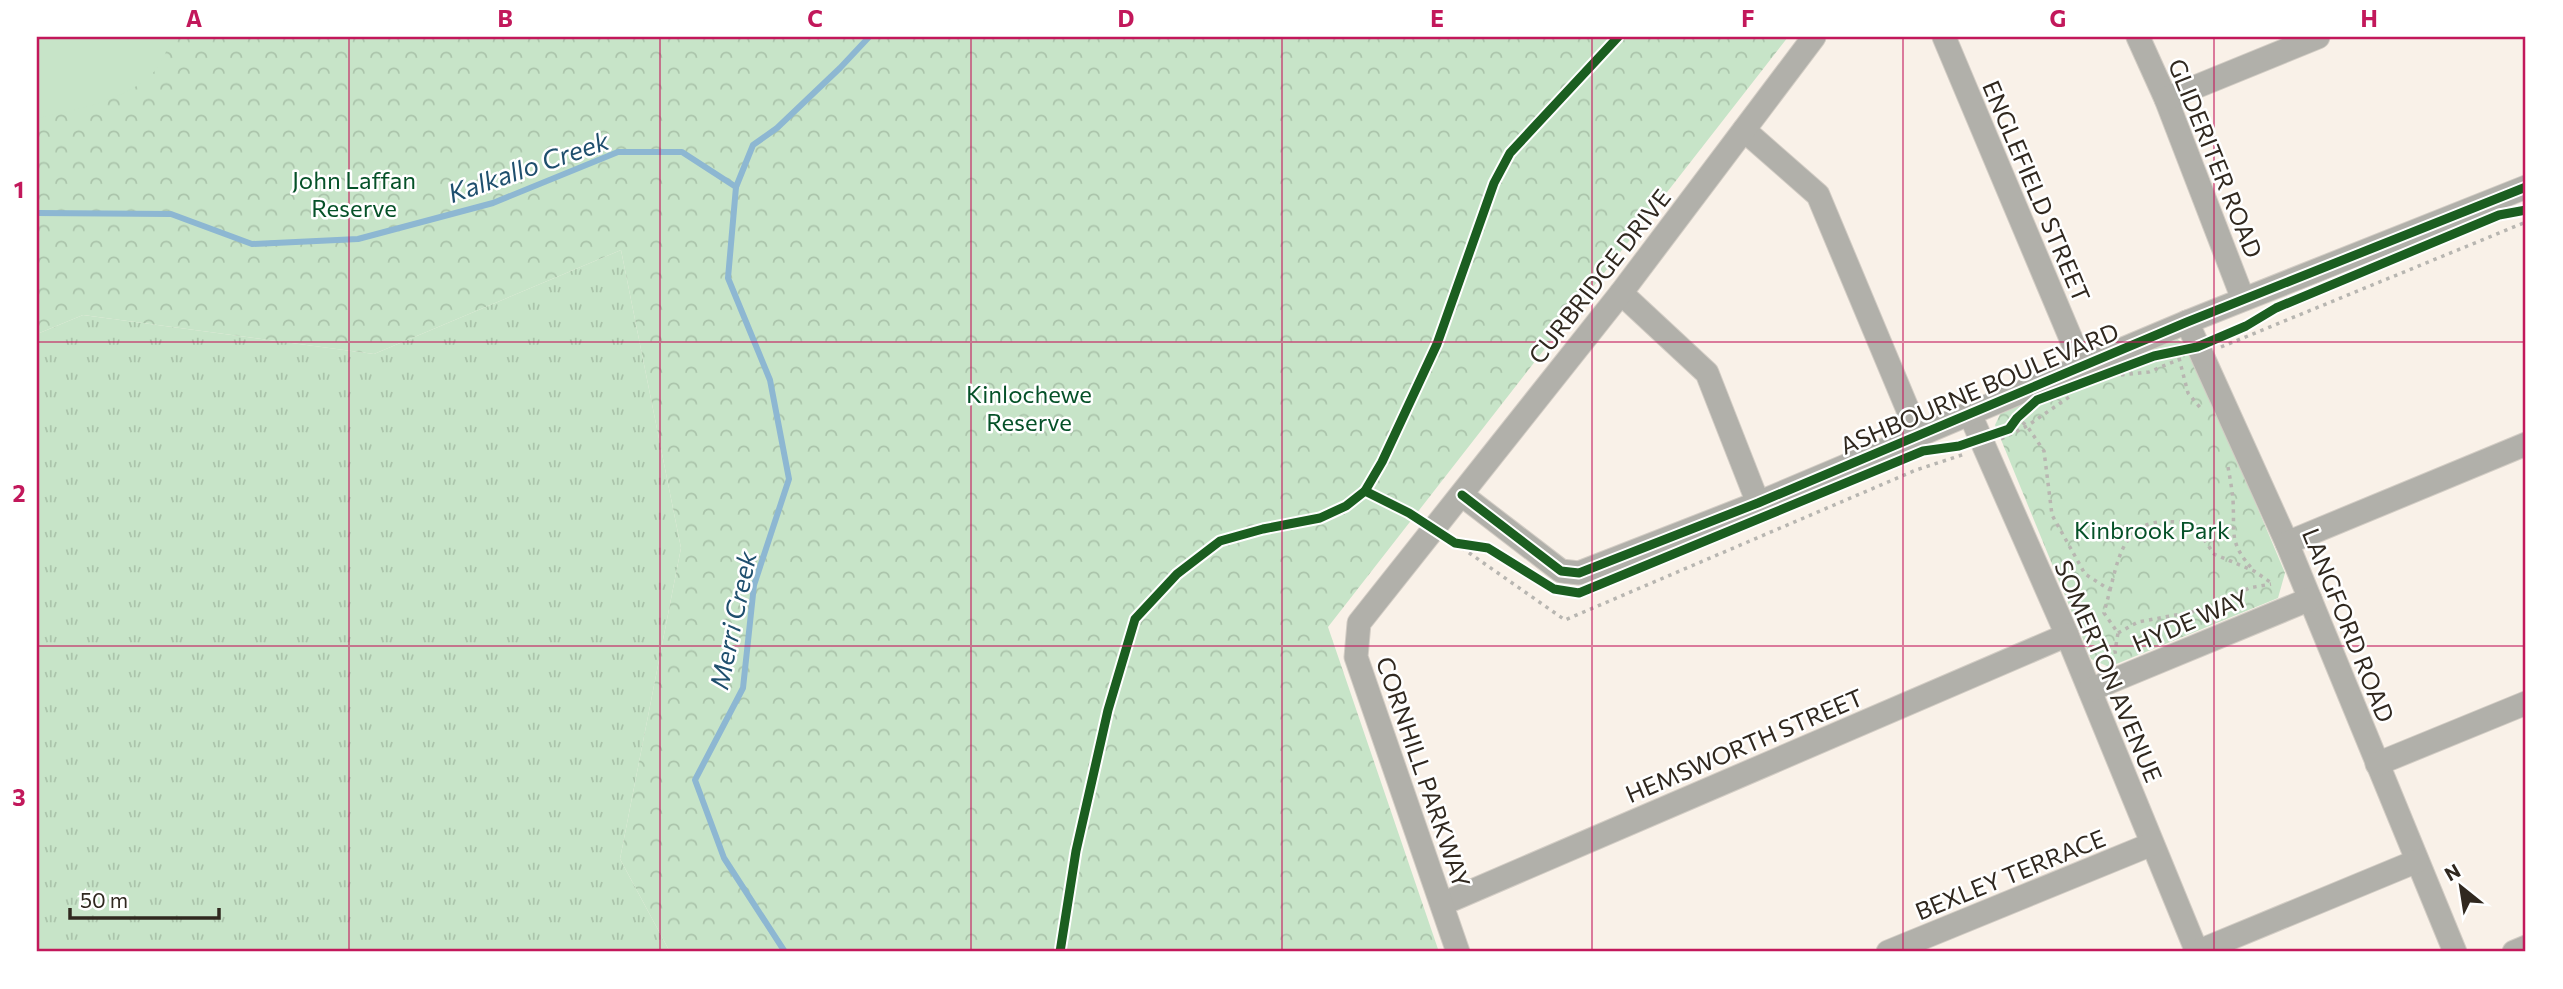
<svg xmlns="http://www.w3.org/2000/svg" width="2563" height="989" font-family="Commissioner,sans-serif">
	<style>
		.grass { fill: url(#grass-tufts) }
		.park { fill: url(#park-crowns) }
		.pitch { fill: #c7e4c8 }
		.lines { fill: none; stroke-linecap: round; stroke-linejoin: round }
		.stream { stroke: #8db7d2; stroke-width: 6 }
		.minor-casing { stroke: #d3cdc5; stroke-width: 25 }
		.path { stroke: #b8b6b1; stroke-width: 3.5; stroke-dasharray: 3.5 5; stroke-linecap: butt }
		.minor { stroke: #b1b0aa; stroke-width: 23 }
		.cycleway-casing { stroke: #fff; stroke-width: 13 }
		.cycleway { stroke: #1b5e20; stroke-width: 9 }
		.grid { fill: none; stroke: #c2185b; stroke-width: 2; stroke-opacity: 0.55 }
		.labels { text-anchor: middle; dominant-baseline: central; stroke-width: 5; stroke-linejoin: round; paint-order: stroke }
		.street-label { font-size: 24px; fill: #30281f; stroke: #fff }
		.park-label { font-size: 24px; fill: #055128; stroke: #fff }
		.water-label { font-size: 26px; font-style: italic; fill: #1f4f6e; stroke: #fff }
		.neatline { fill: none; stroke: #c2185b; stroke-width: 2.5 }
		.grid-label { font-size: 23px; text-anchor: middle; font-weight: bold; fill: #c2185b }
	</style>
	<defs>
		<pattern id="grass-tufts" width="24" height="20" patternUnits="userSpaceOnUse" patternTransform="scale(1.75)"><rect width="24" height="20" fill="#c7e4c8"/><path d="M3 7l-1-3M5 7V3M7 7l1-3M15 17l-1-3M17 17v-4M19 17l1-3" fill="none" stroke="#abc4ab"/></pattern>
		<pattern id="park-crowns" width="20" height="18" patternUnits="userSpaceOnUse" patternTransform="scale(1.75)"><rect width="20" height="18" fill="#c7e4c8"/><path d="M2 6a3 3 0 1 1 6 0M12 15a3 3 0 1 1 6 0" fill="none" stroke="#abc4ab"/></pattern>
	</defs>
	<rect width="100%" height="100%" fill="#f9f1e8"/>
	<!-- grass -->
	<path class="grass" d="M621,250L681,548L620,859L670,952H37V334L83,315L374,354Z"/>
	<!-- park -->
	<g class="park">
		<path d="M37,37H1788L1328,627L1439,952H670L620,859L681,548L621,250L374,354L83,315L37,334Z"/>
		<path d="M2174,337L2190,347L2285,573L2278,598L2109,667L2091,659L1995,425L2003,408Z"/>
	</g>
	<!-- pitch -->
	<path class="pitch" d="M37,37H173C168,46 164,58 158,67C134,99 74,111 37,118Z"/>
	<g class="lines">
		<!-- stream -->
		<g class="stream">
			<path d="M37,213L171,214L252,244L358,239L493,203L618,152H682L736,187"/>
			<path d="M785,952L724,858L695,780L743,688L754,585L789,479L770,380L728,278L736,187L753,145L777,128L840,68L869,37"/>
		</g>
		<!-- minor casing -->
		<g class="minor-casing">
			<g id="minor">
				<path d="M1944,37L2082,365"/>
				<path d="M2138,37L2166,99L2243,299"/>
				<path d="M2166,99L2318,37"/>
				<path d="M1744,130L1818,195L1918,434"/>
				<path d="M1621,293L1707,373L1758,503"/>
				<path d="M2187,322L2287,543L2455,952"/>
				<path d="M1969,412L2067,635L2197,952"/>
				<path d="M1462,495L1561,571L1579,573L1758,503L2187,322L2526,187"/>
				<path d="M2287,543L2526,444"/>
				<path d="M2090,690L2310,599"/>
				<path d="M2377,764L2526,703"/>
				<path d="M1442,904L2067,635"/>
				<path d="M1458,952L1356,657L1359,623L1621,293L1814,37"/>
				<path d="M1888,952L2152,844"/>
				<path d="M2197,952L2417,861"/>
				<path d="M2514,952L2526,947"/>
			</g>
		</g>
		<!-- path -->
		<g class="path">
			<path d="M2221,347L2526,222"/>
			<path d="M2179,358L2188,393L2202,410"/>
			<path d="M2121,375L2149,372L2180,359"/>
			<path d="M2016,417L2027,426L2044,451L2052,515L2085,574L2110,590L2104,613L2118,633L2115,651L2116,657"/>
			<path d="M2001,439L2027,426L2072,395"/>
			<path d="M2228,467C2230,478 2232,489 2233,500C2235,535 2228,542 2254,571"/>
			<path d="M1455,543L1565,620L1916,470L1965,454"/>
			<path d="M2110,590C2117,564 2122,530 2153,523C2165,520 2180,523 2192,522L2214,554L2254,571L2273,584"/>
			<path d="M2118,633L2138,622L2213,608L2249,588L2271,584"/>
		</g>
		<!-- minor -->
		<use href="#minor" class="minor"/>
		<!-- cycleway casing -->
		<g class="cycleway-casing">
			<g id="cycleway">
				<path d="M1365,491L1409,513L1455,543L1488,548L1554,589L1579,593L1923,451L1959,446L2009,429L2017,418L2037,400L2154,356L2197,347L2246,326L2276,308L2499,215L2526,210"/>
				<path d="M1462,495L1561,571L1579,573L1758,503L2187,322L2526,187"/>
				<path d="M1060,952L1076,851L1108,710L1135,619L1177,574L1220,541L1263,529L1320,518L1346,506L1365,491L1382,462L1437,344L1494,183L1510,153L1618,37"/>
			</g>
		</g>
		<!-- cycleway -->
		<use href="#cycleway" class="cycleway"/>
	</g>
	<!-- grid -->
	<path class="grid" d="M349,37V952M660,37V952M971,37V952M1282,37V952M1592,37V952M1903,37V952M2214,37V952M37,342H2526M37,646H2526"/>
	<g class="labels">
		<!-- street labels -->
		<g class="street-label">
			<text transform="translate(2216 158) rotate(68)">GLIDERITER ROAD</text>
			<text transform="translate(2037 191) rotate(67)">ENGLEFIELD STREET</text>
			<text transform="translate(1599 276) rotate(-52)">CURBRIDGE DRIVE</text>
			<text transform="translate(1979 388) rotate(-23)">ASHBOURNE BOULEVARD</text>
			<text transform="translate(2190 620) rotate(-23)">HYDE WAY</text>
			<text transform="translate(2349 625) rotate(68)">LANGFORD ROAD</text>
			<text transform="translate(2109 671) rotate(67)">SOMERTON AVENUE</text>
			<text transform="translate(1744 745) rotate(-23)">HEMSWORTH STREET</text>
			<text transform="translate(1424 772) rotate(71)">CORNHILL PARKWAY</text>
			<text transform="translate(2010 874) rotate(-22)">BEXLEY TERRACE</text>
		</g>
		<!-- park labels -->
		<g class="park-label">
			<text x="354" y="179">John Laffan<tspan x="354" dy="28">Reserve</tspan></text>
			<text x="1029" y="393">Kinlochewe<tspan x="1029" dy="28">Reserve</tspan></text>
			<text x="2152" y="529">Kinbrook Park</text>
		</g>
		<!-- water labels -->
		<g class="water-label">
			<text transform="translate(528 166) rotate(-19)">Kalkallo Creek</text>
			<text transform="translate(732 620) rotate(-78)">Merri Creek</text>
		</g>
	</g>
	<!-- border -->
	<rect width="2563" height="989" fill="none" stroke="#ffffff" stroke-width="77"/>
	<!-- north arrow -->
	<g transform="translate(2461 887) rotate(330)" stroke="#ffffff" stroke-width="5" paint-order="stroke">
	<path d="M0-5L12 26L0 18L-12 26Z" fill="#30281f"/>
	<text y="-10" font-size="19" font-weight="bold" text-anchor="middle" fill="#30281f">N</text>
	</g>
	<!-- scale -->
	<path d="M70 908v10h149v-10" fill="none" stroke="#30281f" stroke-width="3.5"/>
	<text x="80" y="908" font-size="21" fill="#30281f" stroke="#ffffff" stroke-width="5" paint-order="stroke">50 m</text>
	<rect x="38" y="38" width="2486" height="912" class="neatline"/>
	<g class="grid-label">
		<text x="194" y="27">A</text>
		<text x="505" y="27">B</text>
		<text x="815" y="27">C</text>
		<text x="1126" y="27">D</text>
		<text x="1437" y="27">E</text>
		<text x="1748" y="27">F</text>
		<text x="2058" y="27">G</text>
		<text x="2369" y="27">H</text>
		<text x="19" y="198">1</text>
		<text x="19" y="502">2</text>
		<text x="19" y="806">3</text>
	</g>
</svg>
